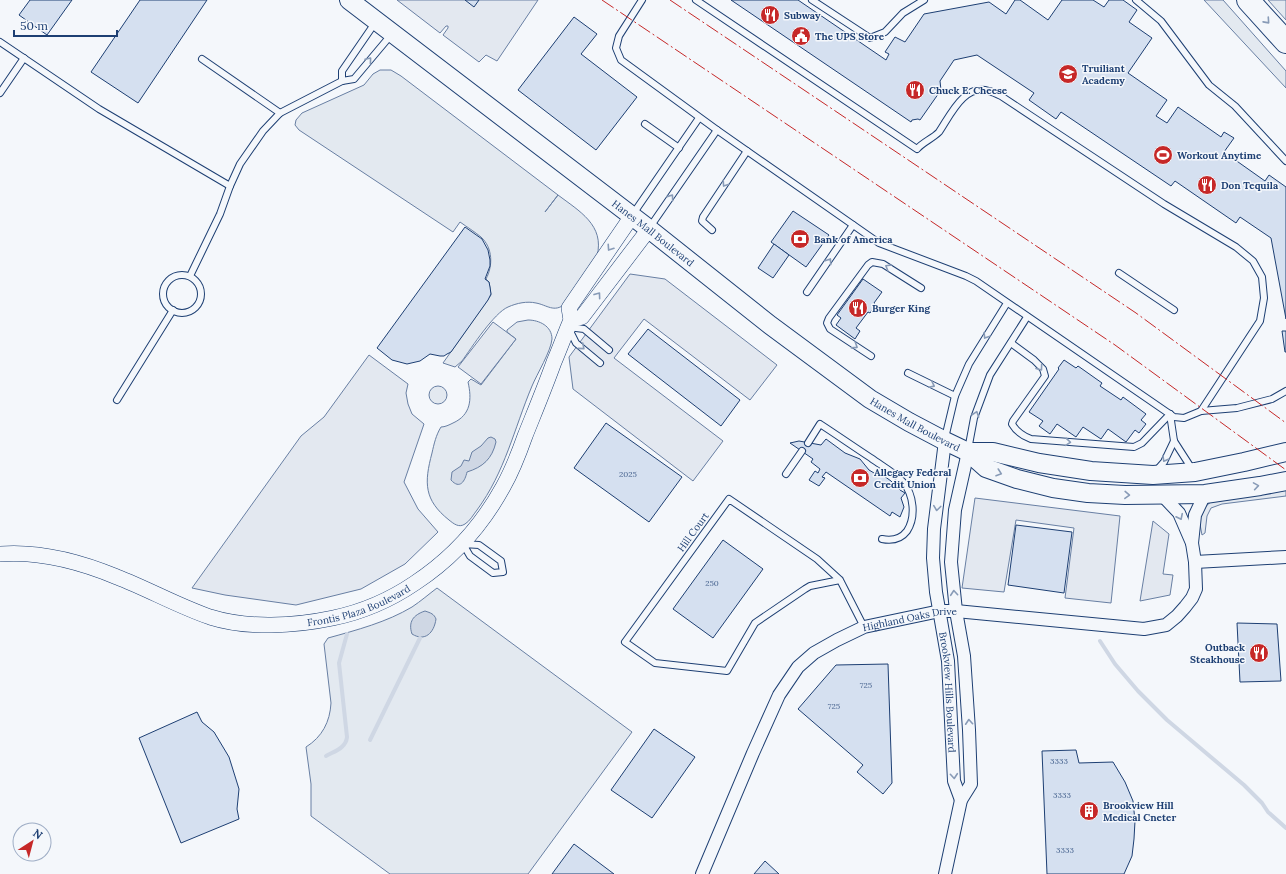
<svg xmlns="http://www.w3.org/2000/svg" width="1286" height="874" font-family="Lora,serif">
	<style>
		.green { fill: #e3e9f0; stroke: #687fa3 }
		.parking { fill: #e3e8f0; stroke: #687fa3 }
		.water { fill: #cfd7e4; stroke: #687fa3 }
		.lines { fill: none; stroke-linecap: round; stroke-linejoin: round }
		.stream { stroke: #cfd7e4; stroke-width: 4 }
		.building { fill: #d5e0f0; stroke: #1d3f73 }
		.service-casing { stroke: #1d3f73; stroke-width: 8 }
		.minor-casing { stroke: #1d3f73; stroke-width: 14 }
		.tertiary-casing { stroke: #1d3f73; stroke-width: 16 }
		.secondary-casing { stroke: #1d3f73; stroke-width: 20 }
		.motorway-casing { stroke: #1d3f73; stroke-width: 24 }
		.service { stroke: #f4f7fb; stroke-width: 6 }
		.minor { stroke: #f4f7fb; stroke-width: 12 }
		.tertiary { stroke: #f4f7fb; stroke-width: 15 }
		.secondary { stroke: #f4f7fb; stroke-width: 18 }
		.motorway { stroke: #f4f7fb; stroke-width: 22 }
		.power { stroke: #c62828; stroke-width: 1; stroke-dasharray: 14 3 2 3; stroke-linecap: butt }
		.oneway { stroke: #889bb7 }
		.labels { text-anchor: middle; dominant-baseline: central; stroke-width: 3; stroke-linejoin: round; paint-order: stroke }
		.number-label { font-size: 8px; fill: #4b6792 }
		.poi-label { font-size: 10px; font-weight: bold; fill: #1d3f73; stroke: #f4f7fb; text-anchor: start }
		.street-label { font-size: 10px; fill: #1d3f73; stroke: #f4f7fb }
	</style>
	<rect width="100%" height="100%" fill="#f4f7fb"/>
	<!-- green -->
	<g class="green">
		<path d="M1204,0H1223L1286,71V88Z"/>
		<path d="M1268,0H1286V20Z"/>
		<path d="M380,70H391L401,76L558,195L545,212L558,195C579,211 605,225 597,256L565,304C554,313 547,305 536,303C527,301 517,303 508,307C494,313 472,347 462,361L455,367L443,363L491,295L489,282L486,279C493,266 493,248 481,237C475,232 467,227 460,222L453,232L299,130L295,125L296,120L302,113L364,85L373,74Z"/>
		<path d="M528,320C539,320 552,326 552,339C551,351 537,374 532,386C514,429 505,472 477,510C473,515 470,521 465,524C459,528 454,524 449,520C424,500 424,483 432,453C434,444 436,435 441,427C445,427 449,425 453,423C471,415 472,399 468,382L471,379L481,385L516,339L507,332V330L517,322Z"/>
		<circle cx="438" cy="395" r="9"/>
		<path d="M1286,489V496L1222,504L1211,508L1207,516L1205,533L1202,535L1199,519L1206,506L1212,501Z"/>
		<path d="M437,588L632,732L528,874H390L311,816V784L306,747C322,737 330,722 331,703L324,644L328,638C357,630 387,622 412,607C421,601 429,594 437,588Z"/>
	</g>
	<!-- parking -->
	<g class="parking">
		<path d="M397,0H538L497,61L486,55L479,62L443,35L448,28V26H446L440,33Z"/>
		<path d="M630,274L665,279L777,365L750,400L644,319L614,358L723,441L693,481L573,389L569,357Z"/>
		<path d="M493,322L516,339L481,384L458,367Z"/>
		<path d="M369,355L408,384L406,393L408,404L412,414L424,424L404,482L418,509L438,532L405,564L361,589L296,605L225,595L192,588L301,436L324,417Z"/>
		<path d="M975,498L1120,516L1111,603L1065,598L1074,528L1016,520L1004,592L962,588Z"/>
		<path d="M1153,521L1169,534L1163,574L1173,575L1170,595L1140,601Z"/>
	</g>
	<!-- water -->
	<g class="water">
		<path d="M491,437L495,439L496,442C492,459 483,467 467,472C465,481 460,490 451,480L452,472L461,466L464,460L469,461L472,452L481,446L488,438Z"/>
		<path d="M425,611C431,613 434,614 436,619C434,633 425,642 412,634C408,622 413,615 425,611Z"/>
	</g>
	<g class="lines">
		<!-- stream -->
		<g class="stream">
			<path d="M1100,641L1115,664L1138,691L1167,720L1244,785L1262,803L1268,812L1286,828"/>
			<path d="M370,740L420,638"/>
			<path d="M326,756C335,751 346,748 347,737L339,663L347,634"/>
		</g>
	</g>
	<!-- building -->
	<g class="building">
		<path d="M30,0H72L47,35L19,15Z"/>
		<path d="M140,0H207L138,103L91,72Z"/>
		<path d="M465,0H479L474,7Z"/>
		<path d="M731,0H798L886,60L889,54L885,52L895,37L905,42L924,14L989,2L1006,14L1015,0H1020L1048,20L1062,0H1093L1104,7L1109,0H1123L1137,10L1129,22L1152,38L1128,73L1167,100L1156,116L1167,123L1178,107L1221,137L1224,132L1234,138L1224,152L1265,181L1269,175L1286,187V319L1271,238L1240,217L1236,223L1175,181L1171,186L1061,112L1056,119L1029,100L1034,93L977,55L954,60L940,81L941,90L920,120L918,119L912,120L911,122Z"/>
		<path d="M574,17L597,34L581,54L637,97L596,150L518,90Z"/>
		<path d="M793,211L829,235L806,267L771,242Z"/>
		<path d="M465,227L482,239L488,250L490,260V266L485,279L489,282L490,287L491,294L488,300L451,352L447,354L444,356H440L430,354L420,361L407,364L392,360L377,348Z"/>
		<path d="M774,244L789,255L773,278L758,268Z"/>
		<path d="M863,279L882,292L874,303L876,305L870,313L868,312L856,328L860,331L855,339L836,325L841,318L837,315Z"/>
		<path d="M648,329L740,400L721,426L628,354Z"/>
		<path d="M1282,331H1286V352H1285Z"/>
		<path d="M1064,360L1076,368L1078,366L1102,383L1100,386L1121,400L1123,397L1146,414L1141,420L1146,424L1139,433L1135,430L1126,442L1108,429L1101,439L1083,427L1076,437L1057,424L1050,434L1039,426L1043,421L1029,412L1059,369L1058,368Z"/>
		<path d="M606,423L682,477L649,522L574,468Z"/>
		<path d="M826,439L845,453L860,459L869,470L879,476H884L891,481L900,490L905,493L901,498L904,507L900,517L892,512L890,516L826,472L822,477L825,478L819,486L809,480L815,471L818,473L820,469L811,462L813,459L790,443L799,441L821,445Z"/>
		<path d="M1016,525L1072,532L1064,593L1008,585Z"/>
		<path d="M723,540L763,569L713,638L673,609Z"/>
		<path d="M1237,623L1277,624L1281,681L1240,682Z"/>
		<path d="M888,664L892,783L883,794L857,772L863,765L798,709L836,665Z"/>
		<path d="M197,712L202,722L214,732L229,757L239,789L237,809L239,819L181,843L139,738Z"/>
		<path d="M654,729L695,757L652,818L611,790Z"/>
		<path d="M1076,750L1079,763L1113,762L1125,782L1133,801L1135,821L1134,839L1132,856L1124,874H1047L1042,751Z"/>
		<path d="M574,844L614,874H552Z"/>
		<path d="M765,861L779,874H754Z"/>
	</g>
	<g class="lines">
		<!-- service casing -->
		<g class="service-casing">
			<g id="service">
				<path d="M642,0L619,36L616,48L621,60L717,130L879,243L966,276L976,281L1174,417L1184,418L1201,411L1260,321L1264,298L1262,277L1253,261L1236,247L1164,204L1001,96C997,94 993,92 989,91C964,83 950,116 939,132C932,139 923,142 917,149L696,0"/>
				<path d="M812,0L870,38L885,32L903,13L924,0"/>
				<path d="M1136,0L1161,21L1209,85L1235,106L1286,161"/>
				<path d="M0,42L99,109L230,186L240,164L263,131L280,113L342,81L354,79L391,35"/>
				<path d="M202,59L280,113"/>
				<path d="M342,81V71L375,23"/>
				<path d="M0,93L24,58"/>
				<path d="M645,124L679,148"/>
				<path d="M633,214L699,118"/>
				<path d="M650,227L717,130"/>
				<path d="M712,230L702,221L703,217L747,151"/>
				<path d="M1119,273L1174,310"/>
				<circle cx="182" cy="294" r="19"/>
				<path d="M190,276L220,214L230,186"/>
				<path d="M807,292L853,225"/>
				<path d="M568,327L584,329L609,350"/>
				<path d="M569,329L576,343L600,363"/>
				<path d="M1011,343L1034,360L1043,369L1045,376L1013,421L1012,424C1016,431 1023,436 1031,439L1134,447L1142,443L1170,414"/>
				<path d="M871,356L830,329L827,323L829,318L868,265L872,262L883,264L921,288"/>
				<path d="M908,373L955,396"/>
				<path d="M117,400L173,310"/>
				<path d="M1201,411L1237,408L1272,399L1286,391"/>
				<path d="M1170,414L1174,441L1192,469"/>
				<path d="M945,438L955,396L969,364L1007,303"/>
				<path d="M808,443L820,424C837,435 854,447 871,458C882,466 894,472 903,482C914,495 916,517 907,531C901,539 892,541 882,539"/>
				<path d="M968,450L974,418L990,375L1027,317"/>
				<path d="M1157,470L1164,462L1174,441"/>
				<path d="M786,474L802,451"/>
				<path d="M463,544L479,545L501,561L503,572L493,573L470,556Z"/>
				<path d="M840,580L810,586L805,589L755,623L727,671L655,663L625,642L729,499L817,559L840,580L864,627"/>
			</g>
		</g>
		<!-- minor casing -->
		<g class="minor-casing">
			<g id="minor">
				<path id="s1" d="M945,441L934,529L933,558L936,592L948,661L954,781L961,800"/>
				<path d="M1192,543L1195,515L1205,494"/>
				<path d="M1195,562L1286,557"/>
				<path id="s2" d="M702,874L753,753L779,695L798,667L814,653L837,640L864,627L940,611H956L1144,629L1166,625L1177,616L1185,607L1192,598L1196,589L1195,562L1192,543L1179,513L1162,495"/>
				<path d="M945,874L961,800L971,784L969,730L964,656L956,611L951,562L955,510L968,452"/>
			</g>
		</g>
		<!-- tertiary casing -->
		<g class="tertiary-casing">
			<g id="tertiary">
				<path d="M571,320L582,317L649,229"/>
				<path id="s3" d="M0,554C39,551 81,562 117,577C148,589 178,606 210,617C248,629 295,626 333,618C362,612 390,600 415,583C453,558 481,527 503,487C512,471 519,453 525,436C535,411 545,387 554,362C560,348 565,334 571,320L569,308L632,216"/>
			</g>
		</g>
		<!-- secondary casing -->
		<g class="secondary-casing">
			<g id="secondary">
				<path id="s4" d="M349,0L649,229L770,325L870,399L909,422L945,441L968,452L986,468L1017,479L1053,488L1088,493L1125,495L1205,494L1260,486L1286,481"/>
				<path d="M968,452H993L1039,463L1091,471L1153,475L1195,472L1244,462L1286,452"/>
			</g>
		</g>
		<!-- motorway casing -->
		<g class="motorway-casing">
			<path id="motorway" d="M1248,0L1286,42"/>
		</g>
		<!-- service -->
		<use href="#service" class="service"/>
		<!-- minor -->
		<use href="#minor" class="minor"/>
		<!-- tertiary -->
		<use href="#tertiary" class="tertiary"/>
		<!-- secondary -->
		<use href="#secondary" class="secondary"/>
		<!-- motorway -->
		<use href="#motorway" class="motorway"/>
		<!-- power -->
		<g class="power">
			<path d="M602,0L1115,345L1286,470"/>
			<path d="M670,0L1136,313L1286,423"/>
		</g>
	</g>
	<!-- one-way arrows -->
	<defs><path id="oneway-chevron" d="M-2-3.5L2.5 0L-2 3.5" fill="none" stroke-width="1.6" stroke-linecap="round" stroke-linejoin="round"/></defs>
	<g class="oneway">
		<use href="#oneway-chevron" transform="translate(1267 21) rotate(48)"/>
		<use href="#oneway-chevron" transform="translate(369 60) rotate(-50)"/>
		<use href="#oneway-chevron" transform="translate(725 184) rotate(124)"/>
		<use href="#oneway-chevron" transform="translate(671 197) rotate(-55)"/>
		<use href="#oneway-chevron" transform="translate(610 248) rotate(124)"/>
		<use href="#oneway-chevron" transform="translate(829 261) rotate(-56)"/>
		<use href="#oneway-chevron" transform="translate(888 267) rotate(-149)"/>
		<use href="#oneway-chevron" transform="translate(598 295) rotate(-54)"/>
		<use href="#oneway-chevron" transform="translate(986 336) rotate(122)"/>
		<use href="#oneway-chevron" transform="translate(855 346) rotate(33)"/>
		<use href="#oneway-chevron" transform="translate(582 347) rotate(40)"/>
		<use href="#oneway-chevron" transform="translate(1040 368) rotate(54)"/>
		<use href="#oneway-chevron" transform="translate(932 385) rotate(26)"/>
		<use href="#oneway-chevron" transform="translate(976 414) rotate(-71)"/>
		<use href="#oneway-chevron" transform="translate(1068 442) rotate(5)"/>
		<use href="#oneway-chevron" transform="translate(1165 459) rotate(120)"/>
		<use href="#oneway-chevron" transform="translate(999 473) rotate(19)"/>
		<use href="#oneway-chevron" transform="translate(1256 486) rotate(-9)"/>
		<use href="#oneway-chevron" transform="translate(1127 495) rotate(2)"/>
		<use href="#oneway-chevron" transform="translate(937 508) rotate(97)"/>
		<use href="#oneway-chevron" transform="translate(1180 517) rotate(64)"/>
		<use href="#oneway-chevron" transform="translate(954 593) rotate(-95)"/>
		<use href="#oneway-chevron" transform="translate(969 722) rotate(-94)"/>
		<use href="#oneway-chevron" transform="translate(954 776) rotate(85)"/>
	</g>
	<!-- icons -->
	<defs>
		<g id="restaurant-disc" transform="scale(1)"><circle r="9.5" fill="#c62828" stroke="#f4f7fb"/><path d="M-5-6h1v4h1v-4h1v4h1v-4h1v5L-1.5 .5V6h-2V.5L-5-1ZM5-6V6H3V1.5H1.5Q1.5-4 5-6Z" fill="#fff"/></g>
		<g id="civic-disc" transform="scale(1)"><circle r="9.5" fill="#c62828" stroke="#f4f7fb"/><path d="M-.6-6.5H3V-4.5H.6V-3L4-1V1h2V6H-6V1h2V-1L-.6-3ZM-1.2 2.5V6h2.4V2.5Z" fill="#fff"/></g>
		<g id="school-disc" transform="scale(1)"><circle r="9.5" fill="#c62828" stroke="#f4f7fb"/><path d="M0-5L7-2L0 1L-7-2ZM-4 1L0 2.5L4 1V4Q0 6-4 4Z" fill="#fff"/></g>
		<g id="stadium-disc" transform="scale(1)"><circle r="9.5" fill="#c62828" stroke="#f4f7fb"/><path d="M0-5a6.5 5 0 1 0 0 10a6.5 5 0 1 0 0-10ZM-3.5-1.8h7v3.6h-7Z" fill="#fff"/></g>
		<g id="bank-disc" transform="scale(1)"><circle r="9.5" fill="#c62828" stroke="#f4f7fb"/><path d="M-6-4H6V4H-6ZM0-2.3a2.3 2.3 0 1 0 0 4.6a2.3 2.3 0 1 0 0-4.6Z" fill="#fff"/></g>
		<g id="building-disc" transform="scale(1)"><circle r="9.5" fill="#c62828" stroke="#f4f7fb"/><path d="M-4-6H4V6H1V3H-1V6H-4ZM-2.5-4.3h1.7v1.8h-1.7ZM.8-4.3h1.7v1.8H.8ZM-2.5-1h1.7V.8h-1.7ZM.8-1h1.7V.8H.8Z" fill="#fff"/></g>
	</defs>
	<g fill-rule="evenodd">
		<use href="#restaurant-disc" x="770" y="15"/>
		<use href="#civic-disc" x="801" y="36"/>
		<use href="#school-disc" x="1068" y="74"/>
		<use href="#restaurant-disc" x="915" y="90"/>
		<use href="#stadium-disc" x="1163" y="155"/>
		<use href="#restaurant-disc" x="1207" y="185"/>
		<use href="#bank-disc" x="800" y="239"/>
		<use href="#restaurant-disc" x="858" y="308"/>
		<use href="#bank-disc" x="860" y="478"/>
		<use href="#restaurant-disc" x="1259" y="653"/>
		<use href="#building-disc" x="1089" y="811"/>
	</g>
	<g class="labels">
		<!-- number labels -->
		<g class="number-label">
			<text x="628" y="474">2025</text>
			<text x="712" y="583">250</text>
			<text x="866" y="685">725</text>
			<text x="834" y="706">725</text>
			<text x="1059" y="761">3333</text>
			<text x="1062" y="795">3333</text>
			<text x="1065" y="850">3333</text>
		</g>
		<!-- poi labels -->
		<g class="poi-label">
			<text x="784" y="15">Subway</text>
			<text x="815" y="36">The UPS Store</text>
			<text x="1082" y="68">Truiliant<tspan x="1082" dy="12">Academy</tspan></text>
			<text x="929" y="90">Chuck E. Cheese</text>
			<text x="1177" y="155">Workout Anytime</text>
			<text x="1221" y="185">Don Tequila</text>
			<text x="814" y="239">Bank of America</text>
			<text x="872" y="308">Burger King</text>
			<text x="874" y="472">Allegacy Federal<tspan x="874" dy="12">Credit Union</tspan></text>
			<text x="1245" y="647" text-anchor="end">Outback<tspan x="1245" dy="12">Steakhouse</tspan></text>
			<text x="1103" y="805">Brookview Hill<tspan x="1103" dy="12">Medical Cneter</tspan></text>
		</g>
		<!-- street labels -->
		<g class="street-label">
			<text stroke="none"><textPath href="#s4" startOffset="383">Hanes Mall Boulevard</textPath></text>
			<text stroke="none"><textPath href="#s4" startOffset="708">Hanes Mall Boulevard</textPath></text>
			<text transform="translate(693 532) rotate(-54)">Hill Court</text>
			<text stroke="none"><textPath href="#s3" startOffset="374">Frontis Plaza Boulevard</textPath></text>
			<text stroke="none"><textPath href="#s2" startOffset="353">Highland Oaks Drive</textPath></text>
			<text stroke="none"><textPath href="#s1" startOffset="253">Brookview Hills Boulevard</textPath></text>
		</g>
	</g>
	<!-- north arrow -->
	<g transform="translate(32 842) rotate(36)"><circle r="19" fill="#f4f7fb" stroke="#9eadc5"/>
	<path d="M0-3L7 15L0 10L-7 15Z" fill="#c62828"/>
	<text y="-6" font-size="11" font-weight="bold" text-anchor="middle" fill="#1d3f73">N</text>
	</g>
	<!-- scale -->
	<path d="M14 30v6h103v-6" fill="none" stroke="#1d3f73" stroke-width="2"/>
	<text x="20" y="30" font-size="12" fill="#1d3f73" stroke="#f4f7fb" stroke-width="3" paint-order="stroke">50 m</text>
</svg>
